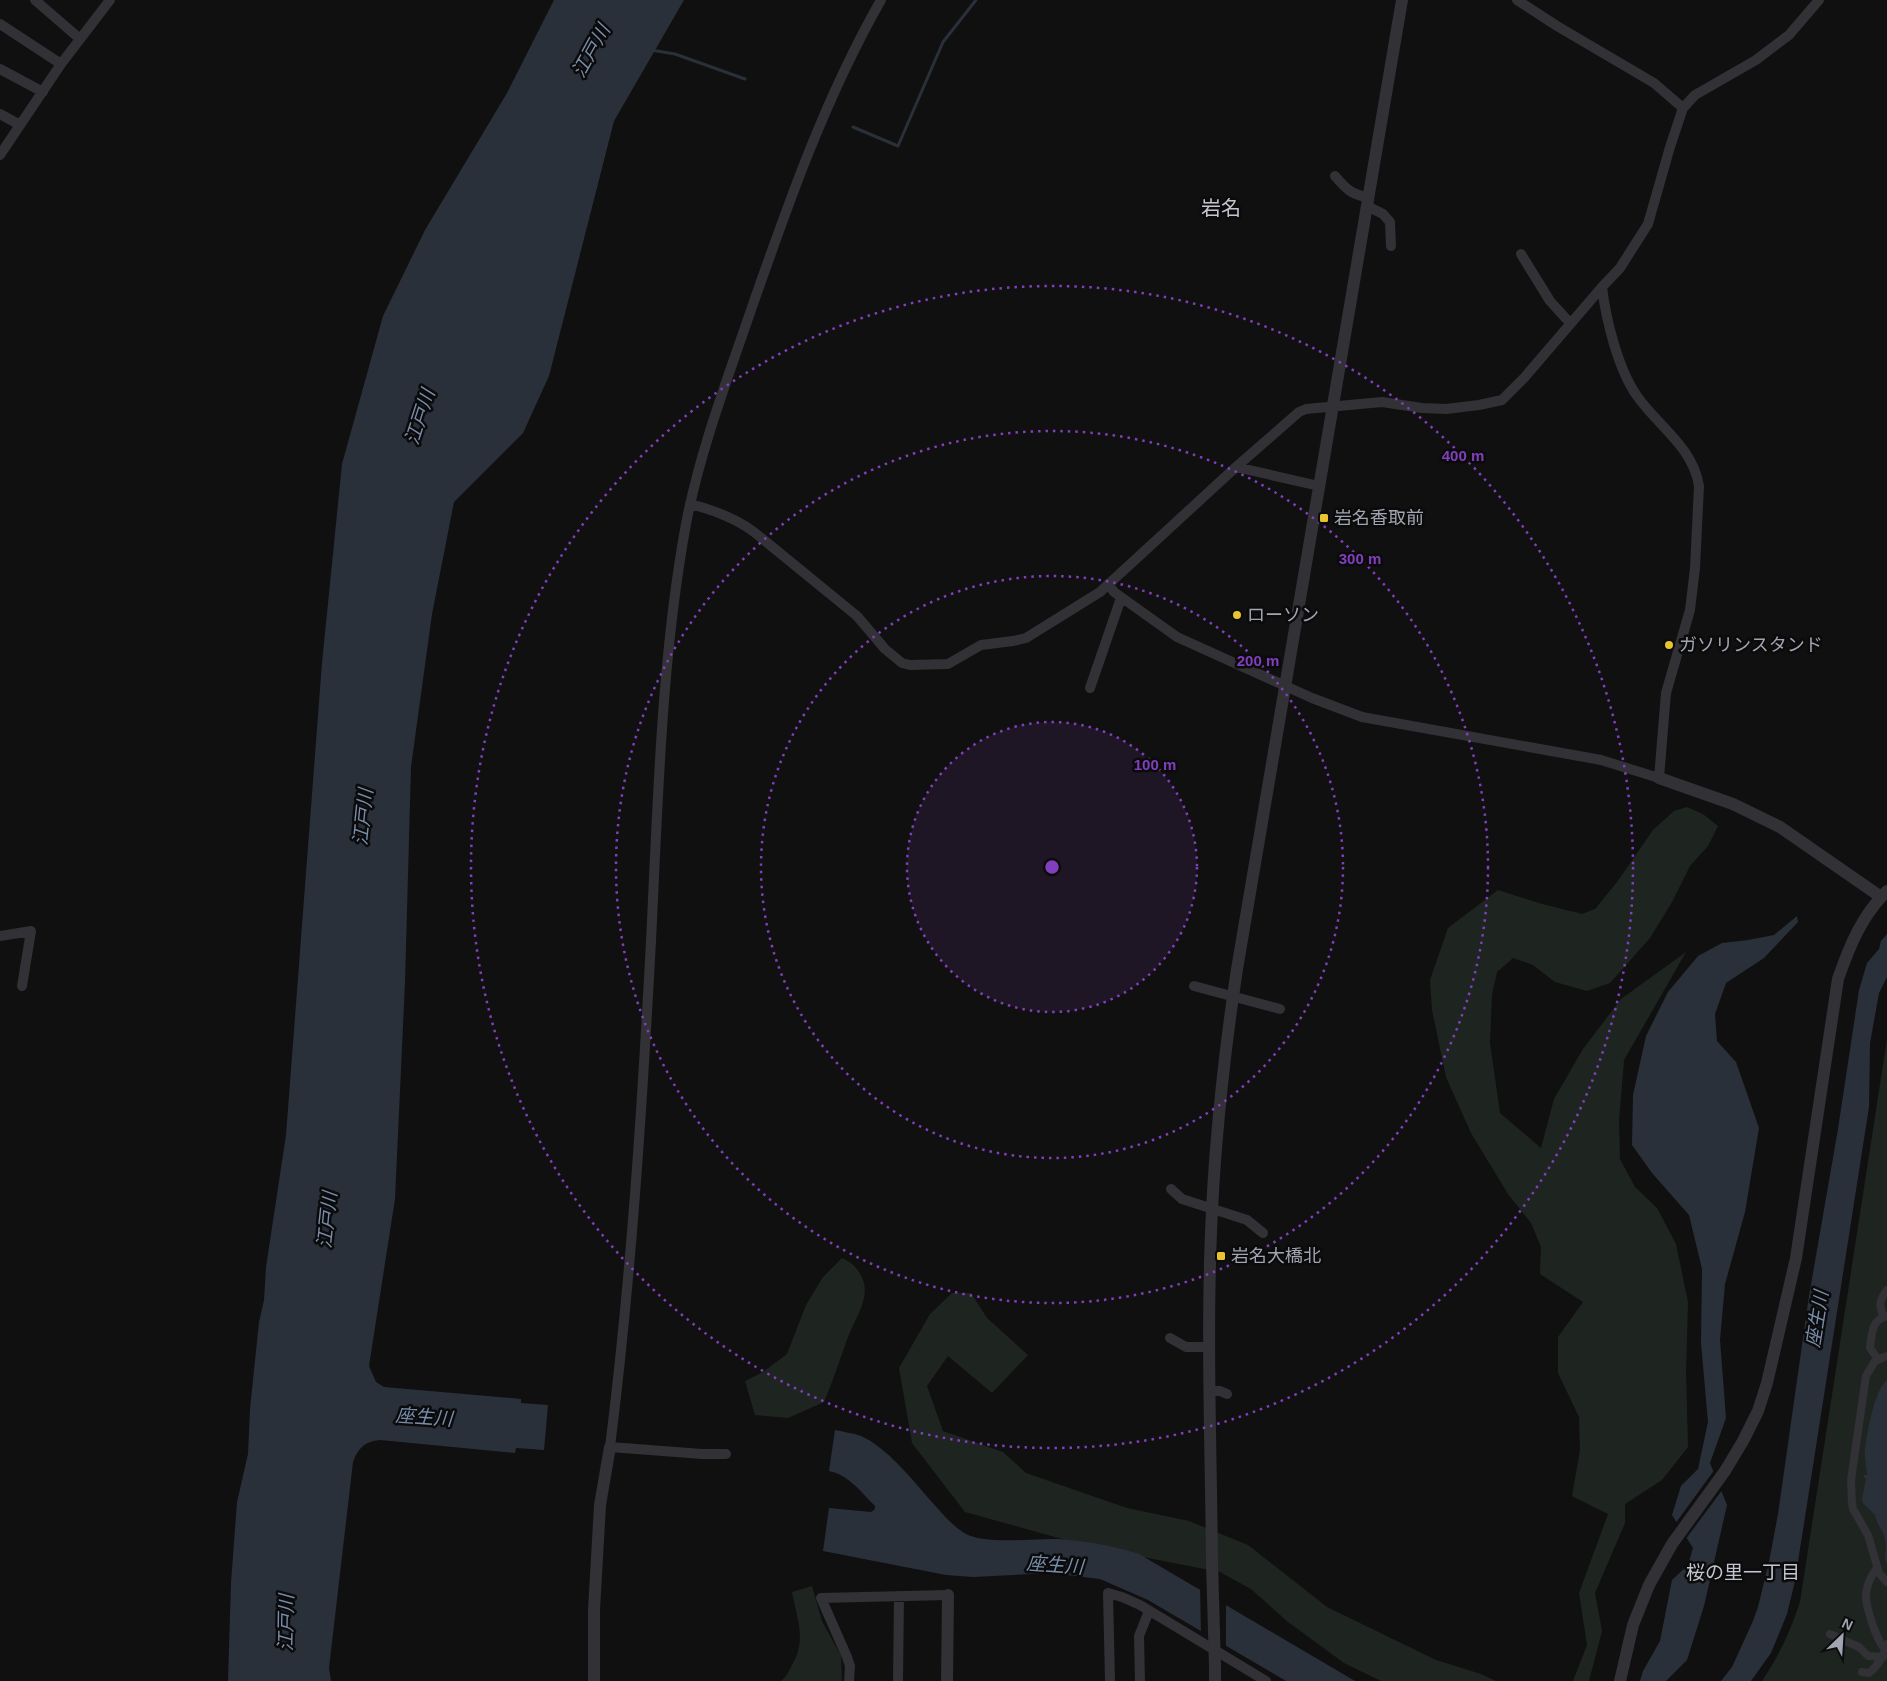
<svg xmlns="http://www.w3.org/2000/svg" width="1887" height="1681" font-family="Arial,'Noto Sans JP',sans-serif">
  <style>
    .green { fill: #1e2520 }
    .water { fill: #2a3039 }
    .pier { fill: #101011 }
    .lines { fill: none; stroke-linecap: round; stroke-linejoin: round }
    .stream { stroke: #2a3039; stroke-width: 3 }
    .pedestrian { stroke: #313136; stroke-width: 8 }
    .minor { stroke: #313136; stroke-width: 10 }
    .tertiary { stroke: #313136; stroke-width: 12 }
    .tertiary-bridge { stroke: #313136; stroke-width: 12 }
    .ring { fill: none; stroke: #813ebd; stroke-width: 2.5; stroke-dasharray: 2.5 5 }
    .poi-dot { fill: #eac42e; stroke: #0b0b0c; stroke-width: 2 }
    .labels { text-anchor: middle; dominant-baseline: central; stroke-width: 5; stroke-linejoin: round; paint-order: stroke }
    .poi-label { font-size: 18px; fill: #a1a4b1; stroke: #0b0b0c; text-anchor: start }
    .water-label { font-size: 19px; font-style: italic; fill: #798dac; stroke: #0b0b0c }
    .neighbourhood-label { font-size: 19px; fill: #c2c4ce; stroke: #0b0b0c }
    .quarter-label { font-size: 20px; fill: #c2c4ce; stroke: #0b0b0c }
    .centre { fill: #813ebd; stroke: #0b0b0c; stroke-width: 2.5 }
    .ring-label { font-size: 15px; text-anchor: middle; font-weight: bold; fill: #813ebd; stroke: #0b0b0c; stroke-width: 5; stroke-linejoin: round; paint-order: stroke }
  </style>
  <rect width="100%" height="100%" fill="#101011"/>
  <path class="green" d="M 1687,807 L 1703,814 L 1718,826 L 1708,846 L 1690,866 L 1672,902 L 1650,938 L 1610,983 L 1587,991 L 1555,982 L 1533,965 L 1513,958 L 1497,972 L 1492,994 L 1490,1043 L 1500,1113 L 1541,1148 L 1554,1099 L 1583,1049 L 1621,999 L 1686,952 L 1624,1060 L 1619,1120 L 1620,1159 L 1635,1187 L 1657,1208 L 1676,1244 L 1688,1302 L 1686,1372 L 1688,1447 L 1662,1480 L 1625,1504 L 1625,1523 L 1595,1593 L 1602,1631 L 1589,1681 L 1573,1681 L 1587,1645 L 1579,1593 L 1608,1514 L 1572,1496 L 1580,1450 L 1579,1417 L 1558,1373 L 1558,1337 L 1583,1302 L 1540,1274 L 1541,1247 L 1531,1223 L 1508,1194 L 1471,1133 L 1446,1077 L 1432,1010 L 1430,980 L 1448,928 L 1498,890 L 1542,904 L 1582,914 L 1595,909 L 1617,882 L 1653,830 L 1674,811 Z
    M 1887,1039 L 1887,1681 L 1762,1681 C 1779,1656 1791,1630 1800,1602 Z
    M 842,1258 C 851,1262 854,1265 859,1272 C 874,1294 856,1316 848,1337 C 840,1359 833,1381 824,1402 L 788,1418 L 755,1415 L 745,1381 L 763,1372 L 787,1354 L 806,1305 L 823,1277 Z
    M 952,1293 L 971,1293 L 987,1318 L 1028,1355 L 992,1393 L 948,1356 L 927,1386 L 943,1431 L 1003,1452 L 1026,1473 L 1127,1508 L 1189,1521 L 1248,1545 L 1327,1607 L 1436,1660 L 1481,1674 L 1496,1681 L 1381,1681 L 1344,1663 L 1288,1622 L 1251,1589 L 1220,1572 L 1091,1547 L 965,1512 L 912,1443 L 899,1368 L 930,1314 Z
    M 812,1586 L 822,1621 L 841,1656 L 842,1681 L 781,1681 C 786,1677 789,1671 792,1665 C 807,1640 797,1619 792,1592 Z"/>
  <path class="water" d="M 554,0 L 684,0 L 614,121 L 549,376 L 523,433 L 454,502 L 432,614 L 411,767 L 405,982 L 395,1199 L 369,1366 L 376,1382 L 384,1387 L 521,1399 L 521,1403 L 548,1405 L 544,1450 L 516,1448 L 515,1453 L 380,1440 C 365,1441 358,1448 353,1462 L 329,1668 L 331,1681 L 228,1681 L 231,1583 L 237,1502 L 248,1454 L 250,1409 L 259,1322 L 264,1300 L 266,1267 L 286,1135 L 322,663 L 342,464 L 383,316 L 425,230 L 507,93 Z
    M 1797,916 L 1798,922 L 1764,958 L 1726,983 L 1715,1014 L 1717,1041 L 1736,1062 L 1759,1128 L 1745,1212 L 1725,1284 L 1720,1340 L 1726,1418 L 1710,1463 L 1727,1505 L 1704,1606 L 1687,1660 L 1666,1681 L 1640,1681 L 1643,1671 L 1660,1641 L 1672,1580 L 1688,1565 L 1693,1548 L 1672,1515 L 1681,1486 L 1698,1469 L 1708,1422 L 1701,1343 L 1702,1269 L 1689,1215 L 1652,1173 L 1632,1145 L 1633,1095 L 1646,1036 L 1668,992 L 1698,956 L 1722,943 L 1748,940 L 1774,935 Z
    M 1887,934 L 1887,977 L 1879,993 L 1870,1043 L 1869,1107 L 1795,1581 L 1787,1614 L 1771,1653 L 1751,1681 L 1721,1681 L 1732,1667 L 1753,1621 L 1758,1607 L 1769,1562 L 1778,1514 L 1809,1296 L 1838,1129 L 1859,990 L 1867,963 L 1879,949 L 1881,941 Z
    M 1887,1380 L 1887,1564 L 1885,1559 L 1886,1545 L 1884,1534 L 1878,1524 L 1875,1515 L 1863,1503 L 1862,1499 L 1866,1479 L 1864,1477 L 1864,1475 L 1867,1475 C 1867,1467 1864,1459 1865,1451 C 1866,1436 1875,1388 1887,1380 Z
    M 835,1430 C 843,1432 853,1433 861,1436 C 885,1446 913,1480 930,1500 C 941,1512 952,1526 966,1534 C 988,1545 1032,1538 1057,1539 C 1085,1541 1111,1545 1139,1554 L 1355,1681 L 1286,1681 L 1148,1600 L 1100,1579 L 1051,1573 L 973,1577 L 946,1575 L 823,1551 L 829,1508 L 871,1512 L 875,1509 L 875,1506 C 861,1492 849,1475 829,1471 Z"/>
  <path class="pier" d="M 1715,1469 L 1723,1489 L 1685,1540 L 1675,1524 Z
    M 1200,1586 L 1226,1602 L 1226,1649 L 1201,1635 Z"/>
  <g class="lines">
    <path class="stream" d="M 651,50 L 675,54 L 745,79
      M 853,127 L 898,146 L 943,42 L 976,0"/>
    <path class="pedestrian" d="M 1884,1317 C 1878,1306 1880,1299 1887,1290
      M 1887,1356 L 1875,1361 L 1866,1376 L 1851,1480 L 1852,1503 L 1853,1509 L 1868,1535 L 1879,1573 L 1887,1582
      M 1878,1359 L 1870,1348 C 1872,1334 1871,1320 1887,1316
      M 1877,1568 C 1871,1576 1867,1583 1866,1594 C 1865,1605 1877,1643 1886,1650
      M 1830,1634 L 1859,1647 L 1868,1656 L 1883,1657
      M 1862,1672 L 1869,1673 C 1879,1665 1884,1656 1887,1644"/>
    <path class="minor" d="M 35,0 L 80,39
      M 1517,0 L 1557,26 L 1654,83 L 1683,108
      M 0,24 L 61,64
      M 0,69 L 43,92
      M 0,114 L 20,125
      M 0,155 L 61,64 L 110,0
      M 1335,176 C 1347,190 1351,194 1369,198
      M 1367,206 L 1383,214 L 1390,222 L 1391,246
      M 1521,254 L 1550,301 L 1570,323
      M 1236,467 L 1319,486
      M 690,504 C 714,510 735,518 754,532 L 857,616 L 885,649 L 902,663 L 910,665 L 948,664 L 981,645 L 1013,641 L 1026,638 L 1100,592 L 1236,467 L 1299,412 L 1306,409 L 1382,402 L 1422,408 L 1446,409 L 1479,405 L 1502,400 L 1524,378 L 1602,287
      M 1108,584 L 1114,592 L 1177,637 L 1312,698 L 1362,717 L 1601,760 L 1659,778 L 1666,693 L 1690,610 L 1695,568 L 1699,486 C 1693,447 1658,426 1637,396 C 1618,369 1606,320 1602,287 L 1620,268 L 1648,224 L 1670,147 L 1683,108 L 1695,95 L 1756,60 L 1789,35 L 1819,0
      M 1090,688 L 1121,598
      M 0,936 L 31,931 L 22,986
      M 1194,986 L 1280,1009
      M 1171,1189 L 1182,1199 L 1247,1220 L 1263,1233
      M 1170,1338 L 1186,1347 L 1209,1347
      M 1211,1391 L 1220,1391 L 1227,1394
      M 726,1454 L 702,1454 L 610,1447 C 631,1279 642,1110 651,941 C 658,802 661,660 686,524 C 700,451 727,380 751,310 C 788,204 825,98 881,0
      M 849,1681 L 850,1666 L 847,1657 L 821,1598 L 948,1595
      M 898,1681 L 899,1596
      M 1110,1681 L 1108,1593 L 1122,1597 L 1140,1605 L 1266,1681
      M 1140,1681 L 1139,1636 L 1149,1611"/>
    <path class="tertiary" d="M 1659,778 L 1733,804 L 1780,827 L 1881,897
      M 1212,1563 C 1211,1445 1206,1328 1212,1210 C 1216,1130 1225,1049 1237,969 L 1402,0
      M 1215,1666 L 1215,1681
      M 594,1681 L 594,1610 L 600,1505 L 610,1447
      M 947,1681 L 948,1595
      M 1620,1681 L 1633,1625 L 1649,1585 L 1672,1544 L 1725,1471 L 1743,1441 L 1758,1411 L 1767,1383 L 1796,1258 L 1838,979 C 1849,947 1862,915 1887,891"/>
    <path class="tertiary-bridge" d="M 1212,1563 L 1215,1666"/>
  </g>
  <circle cx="1052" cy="867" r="145" fill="#813ebd" fill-opacity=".12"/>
  <g class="ring">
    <circle cx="1052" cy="867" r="145"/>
    <circle cx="1052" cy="867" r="291"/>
    <circle cx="1052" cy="867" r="436"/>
    <circle cx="1052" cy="867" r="581"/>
  </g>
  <g class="poi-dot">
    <rect x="1319" y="513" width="10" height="10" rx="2.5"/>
    <circle cx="1237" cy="615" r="5"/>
    <circle cx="1669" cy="645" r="5"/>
    <rect x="1216" y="1251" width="10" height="10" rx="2.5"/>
  </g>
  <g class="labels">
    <g class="poi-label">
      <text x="1334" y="518">岩名香取前</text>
      <text x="1247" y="615">ローソン</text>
      <text x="1679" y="645">ガソリンスタンド</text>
      <text x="1231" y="1256">岩名大橋北</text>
    </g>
    <g class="water-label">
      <text transform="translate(591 51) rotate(-61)">江戸川</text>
      <text transform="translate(420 417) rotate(-72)">江戸川</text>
      <text transform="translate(363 817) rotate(-84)">江戸川</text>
      <text transform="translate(327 1220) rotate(-84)">江戸川</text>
      <text transform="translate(1817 1319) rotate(-81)">座生川</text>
      <text transform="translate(424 1417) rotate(4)">座生川</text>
      <text transform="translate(1055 1565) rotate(4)">座生川</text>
      <text transform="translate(286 1623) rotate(-89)">江戸川</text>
    </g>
    <g class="neighbourhood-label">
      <text x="1743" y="1572">桜の里一丁目</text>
    </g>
    <g class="quarter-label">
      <text x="1221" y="208">岩名</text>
    </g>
  </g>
  <circle cx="1052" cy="867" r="8" class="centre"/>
  <g class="ring-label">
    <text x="1463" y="461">400 m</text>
    <text x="1360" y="564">300 m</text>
    <text x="1258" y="666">200 m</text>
    <text x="1155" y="770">100 m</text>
  </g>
  <g transform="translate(1842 1636) rotate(25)" stroke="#0b0b0c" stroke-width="4" paint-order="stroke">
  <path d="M0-4L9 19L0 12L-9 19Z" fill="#a1a4b1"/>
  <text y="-8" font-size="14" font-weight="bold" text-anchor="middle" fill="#a1a4b1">N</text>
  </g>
</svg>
